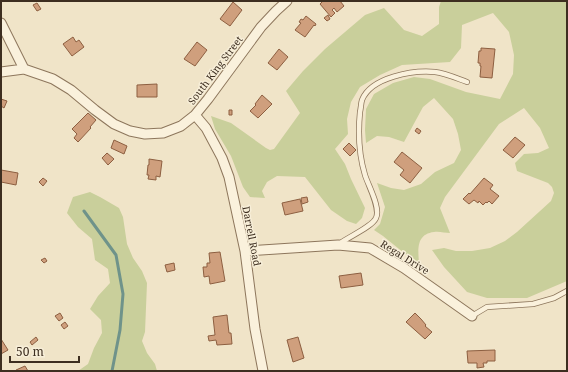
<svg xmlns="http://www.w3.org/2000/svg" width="568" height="372" font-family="'Noto Serif',serif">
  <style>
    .green { fill: #c9cf9b }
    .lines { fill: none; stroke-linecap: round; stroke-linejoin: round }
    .stream { stroke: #6f938a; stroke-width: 3 }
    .building { fill: #cf9f7d; stroke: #8d5f41 }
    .lane-casing { stroke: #8d765c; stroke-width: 6 }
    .street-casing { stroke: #8d765c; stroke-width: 11 }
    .lane { stroke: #faf1dc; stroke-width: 4.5 }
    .street { stroke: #faf1dc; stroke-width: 9 }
    .labels { text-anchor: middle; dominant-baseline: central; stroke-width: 3; stroke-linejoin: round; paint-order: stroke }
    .street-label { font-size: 10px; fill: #3d2e20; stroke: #f7eed8 }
  </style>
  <rect width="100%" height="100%" fill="#f0e4c8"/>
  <path class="green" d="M 441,1 L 567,1 L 567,281 L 527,298 L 487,298 L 467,292 L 444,267 L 432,250 L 444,248 L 456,251 L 472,251 L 490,248 L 505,241 L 517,232 L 551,201 L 554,193 L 552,187 L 548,183 L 517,171 L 515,163 L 524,154 L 538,153 L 549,148 L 540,128 L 524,108 L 499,124 L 445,197 L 440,208 L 450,233 C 445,233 439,231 434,232 C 416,234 418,250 419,263 L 404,253 L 383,236 L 374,230 L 380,224 L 385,207 L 377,183 L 391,188 L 404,190 L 421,184 L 435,172 L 454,163 L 461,150 L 458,134 L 453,119 L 434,98 L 423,107 L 404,142 L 389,137 L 377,136 L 366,143 L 365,130 L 366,109 L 374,94 L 393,83 L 414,77 L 430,79 L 466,92 L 500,99 L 513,74 L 514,55 L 509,32 L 493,13 L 462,25 L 461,48 L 450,62 L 402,65 L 380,75 L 360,87 L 351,102 L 347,119 L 348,134 L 335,149 L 345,164 L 351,179 L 365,208 L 362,218 L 356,224 L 347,221 L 331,210 L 305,177 L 277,176 L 267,182 L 262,191 L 265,198 L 250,197 L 243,187 L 231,156 L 215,129 L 211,116 L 231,123 L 266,148 L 270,150 L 274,149 L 300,113 L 286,91 L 303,71 L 325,49 L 365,15 L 384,8 L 404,30 L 422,36 L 439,24 L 439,7 Z
    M 90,192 L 100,197 L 119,208 L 123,217 L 127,244 L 133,258 L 142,271 L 147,283 L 145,332 L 142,341 L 147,353 L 155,364 L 157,371 L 78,371 L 88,364 L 94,348 L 102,333 L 101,320 L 90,309 L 98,296 L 110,283 L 108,269 L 95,260 L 92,239 L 78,227 L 67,213 L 73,197 Z"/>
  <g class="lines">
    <path class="stream" d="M 84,211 L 116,255 L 123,294 L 120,330 L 112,371"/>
  </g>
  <path class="building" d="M 323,1 L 340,1 L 344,6 L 337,12 L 334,8 L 332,10 L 335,13 L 331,17 L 320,4 Z
    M 233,2 L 242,10 L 230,26 L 220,19 Z
    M 37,3 L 41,9 L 37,11 L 33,5 Z
    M 328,15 L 330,19 L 327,21 L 324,18 Z
    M 306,16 L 316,24 L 315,26 L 314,25 L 305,37 L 295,30 L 301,23 L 299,22 L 301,19 L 303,20 Z
    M 73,37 L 76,42 L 79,40 L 84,47 L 72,56 L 63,44 Z
    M 197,42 L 207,50 L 195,66 L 184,59 Z
    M 481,48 L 495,49 L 492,78 L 480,77 L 481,66 L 480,66 L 480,63 L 478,63 L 479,51 L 481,51 Z
    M 279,49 L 288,57 L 277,70 L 268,63 Z
    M 157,84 L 157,97 L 137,97 L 137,85 Z
    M 262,95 L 272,104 L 258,118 L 250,111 L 256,105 L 255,104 Z
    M 1,99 L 7,101 L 4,108 L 1,106 Z
    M 229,110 L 232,110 L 232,115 L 229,115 Z
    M 88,113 L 96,120 L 90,127 L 91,128 L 78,142 L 74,138 L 77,134 L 72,129 Z
    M 417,128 L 421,131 L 419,134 L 415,131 Z
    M 515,137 L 525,145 L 513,158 L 503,150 Z
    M 114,140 L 127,146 L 124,154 L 111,148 Z
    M 349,143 L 356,150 L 350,156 L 343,149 Z
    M 402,152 L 422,168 L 410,183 L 400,175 L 404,170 L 394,162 Z
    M 107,153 L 114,159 L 108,165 L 102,158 Z
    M 149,159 L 162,161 L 160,177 L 156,176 L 156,180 L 148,179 L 149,175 L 147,175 L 148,165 L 149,165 Z
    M 1,170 L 18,173 L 16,185 L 1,182 Z
    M 43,178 L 47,181 L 43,186 L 39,182 Z
    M 484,178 L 493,185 L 490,189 L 499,196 L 492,204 L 489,201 L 487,203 L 486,202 L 483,205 L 479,201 L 478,203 L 474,200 L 469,204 L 463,199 L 469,193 L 470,194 Z
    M 307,197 L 308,202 L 302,204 L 301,198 Z
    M 300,199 L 303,211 L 285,215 L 282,203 Z
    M 220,252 L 225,281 L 210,284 L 209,276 L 204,277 L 203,267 L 207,267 L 207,263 L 210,263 L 209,253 Z
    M 45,258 L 47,261 L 44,263 L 41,260 Z
    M 174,263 L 175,270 L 167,272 L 165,265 Z
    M 361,273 L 363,285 L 341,288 L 339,276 Z
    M 60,313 L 63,318 L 59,321 L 55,316 Z
    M 415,313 L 421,319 L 426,325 L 425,326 L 432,332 L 425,339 L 406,322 Z
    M 227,315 L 229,333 L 231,333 L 232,344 L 217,345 L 216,340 L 209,341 L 208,336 L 215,335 L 213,317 Z
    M 65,322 L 68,326 L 64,329 L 61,325 Z
    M 36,337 L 38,340 L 32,345 L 30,342 Z
    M 298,337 L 304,358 L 293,362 L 287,340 Z
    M 1,339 L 8,350 L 1,354 Z
    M 495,350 L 495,361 L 487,361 L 487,363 L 483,363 L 484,367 L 477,368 L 477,363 L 468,363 L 467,351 Z
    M 25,366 L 28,371 L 16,371 L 16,370 Z"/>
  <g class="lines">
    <g class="lane-casing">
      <path id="lane" d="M 339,244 C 348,237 372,227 376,218 C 381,208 368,185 365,175 C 359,155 358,132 360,112 C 361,108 361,103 362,100 C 371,77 413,70 435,72 C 445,73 456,78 467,82
        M 472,316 L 487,307 L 533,304 L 554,298 L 567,291"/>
    </g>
    <g class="street-casing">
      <path id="street" d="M 1,23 L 24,69
        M 1,72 L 24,69 L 53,79 L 71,90 L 95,110 L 114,124 L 130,131 L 145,134 L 163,133 L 181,126 L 195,115 L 208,99 L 261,27 L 276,11 L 287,1
        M 195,115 L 206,128 L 222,158 L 229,177 L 245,251 L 255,329 L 263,371
        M 245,251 L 338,245 L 370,248 L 404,268 L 472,316"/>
    </g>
    <use href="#lane" class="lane"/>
    <use href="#street" class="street"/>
  </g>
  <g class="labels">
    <g class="street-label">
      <text transform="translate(215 70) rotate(-53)">South King Street</text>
      <text transform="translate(252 236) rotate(79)">Darrell Road</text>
      <text transform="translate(405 257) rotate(32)">Regal Drive</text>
    </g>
  </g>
  <rect width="568" height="372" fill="none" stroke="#3d2e20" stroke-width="4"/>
  <path d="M10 356v6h69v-6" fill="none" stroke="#3d2e20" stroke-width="2"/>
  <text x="16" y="356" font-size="12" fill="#3d2e20" stroke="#f7eed8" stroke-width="3" paint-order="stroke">50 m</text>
</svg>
